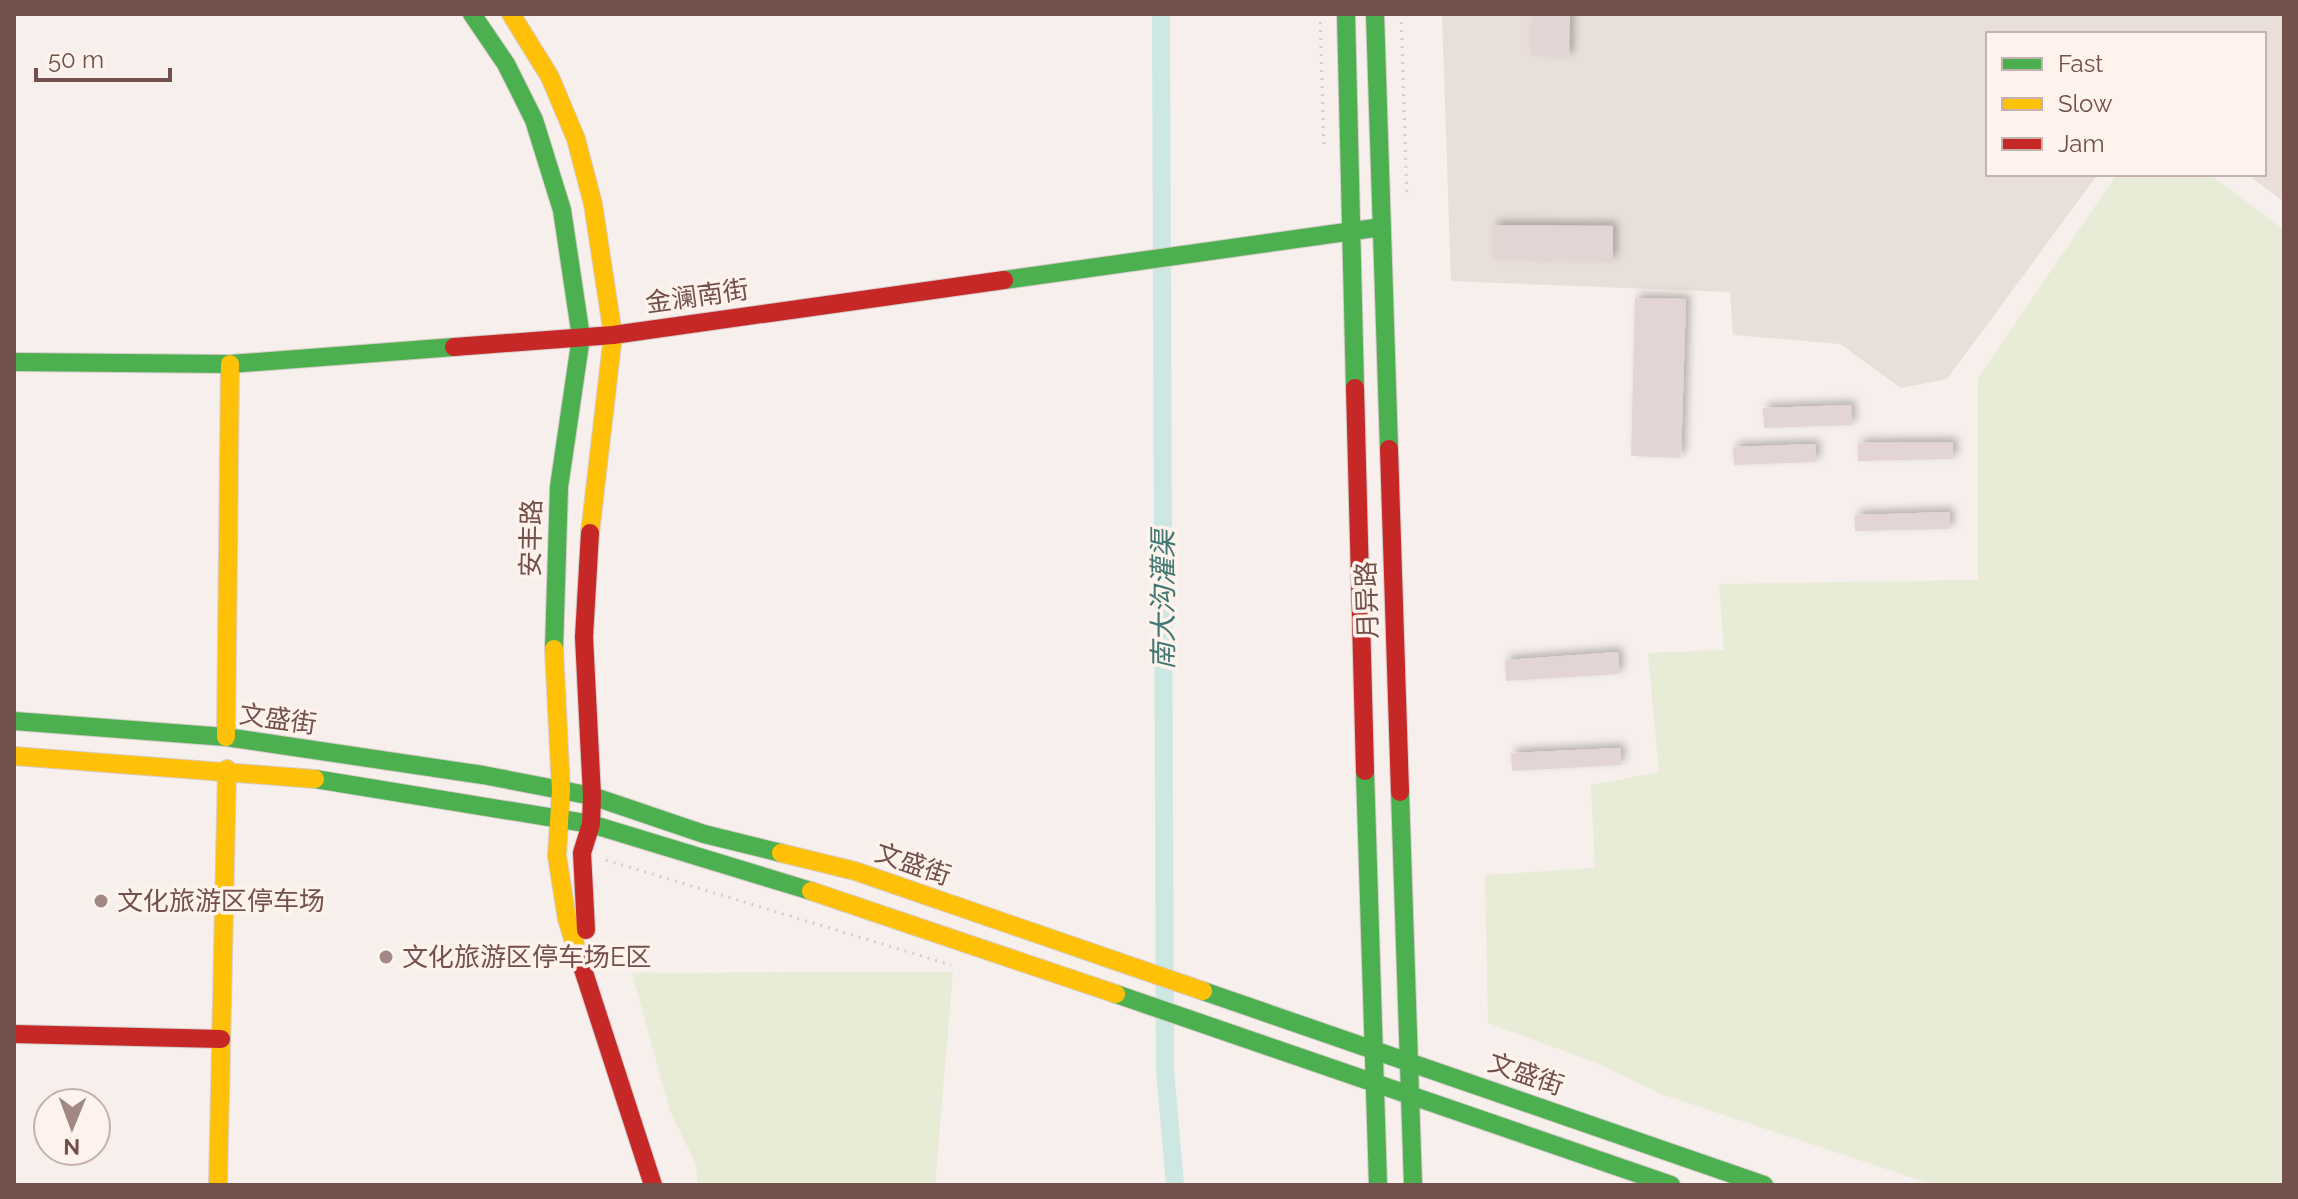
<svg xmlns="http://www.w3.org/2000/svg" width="2298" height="1199" font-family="Raleway,'Noto Sans SC',sans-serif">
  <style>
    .industrial { fill: #e8deda }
    .green { fill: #e8ebd6 }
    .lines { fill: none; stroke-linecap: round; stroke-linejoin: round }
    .canal { stroke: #cde7e3; stroke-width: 18 }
    .building { fill: #e2d5d3; filter: url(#shadow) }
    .fast-casing { stroke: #d7ccc9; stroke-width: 20 }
    .slow-casing { stroke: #d7ccc9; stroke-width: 20 }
    .jam-casing { stroke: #d7ccc9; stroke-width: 20 }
    .path { stroke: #d7cdcb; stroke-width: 3; stroke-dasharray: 2 6; stroke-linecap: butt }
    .fast { stroke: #4caf50; stroke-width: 18 }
    .slow { stroke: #ffc107; stroke-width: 18 }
    .jam { stroke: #c62828; stroke-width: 18 }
    .poi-dot { fill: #a18884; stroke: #fef3ec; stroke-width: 3 }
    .labels { text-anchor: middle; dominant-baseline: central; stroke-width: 7; stroke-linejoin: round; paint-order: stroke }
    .street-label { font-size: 26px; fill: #73504c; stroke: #fef3ec }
    .poi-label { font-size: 26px; fill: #73504c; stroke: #fef3ec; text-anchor: start }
    .water-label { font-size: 28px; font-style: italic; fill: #407873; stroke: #fef3ec }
  </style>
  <defs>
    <filter id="shadow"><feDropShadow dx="4.5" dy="-4.5" stdDeviation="4" flood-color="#0004"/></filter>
  </defs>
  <rect width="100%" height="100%" fill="#f6efeb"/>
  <path class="industrial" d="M 1442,14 L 2284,14 L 2284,202 L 2247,174 L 2264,174 L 2264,34 L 1988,34 L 1988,174 L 2098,174 L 1947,379 L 1901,388 L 1840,344 L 1733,335 L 1730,292 L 1451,281 Z"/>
  <path class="green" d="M 2117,174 L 2209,174 L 2284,230 L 2284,1185 L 1934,1185 L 1661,1094 L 1599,1064 L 1488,1023 L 1485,875 L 1595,868 L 1591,785 L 1659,772 L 1648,653 L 1724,650 L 1719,584 L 1978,580 L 1978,378 Z
    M 953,972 L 935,1185 L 698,1185 L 696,1164 L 670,1111 L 632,973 Z"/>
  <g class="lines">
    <path class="canal" d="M 1161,14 L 1165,1070 L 1175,1185"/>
  </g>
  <path class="building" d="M 1532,14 L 1570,14 L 1569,57 L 1531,56 Z
    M 1493,225 L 1613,226 L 1613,261 L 1493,259 Z
    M 1635,298 L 1686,299 L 1681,458 L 1631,456 Z
    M 1851,405 L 1852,425 L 1764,428 L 1763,408 Z
    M 1953,442 L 1953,459 L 1858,461 L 1858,443 Z
    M 1815,444 L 1816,462 L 1734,465 L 1733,447 Z
    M 1949,512 L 1950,529 L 1855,531 L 1855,515 Z
    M 1618,652 L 1619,674 L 1506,681 L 1505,660 Z
    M 1620,748 L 1621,765 L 1512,771 L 1511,753 Z"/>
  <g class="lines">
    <g class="fast-casing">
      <path id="fast" d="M 472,14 L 506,64 L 534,120 L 562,210 L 581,337 L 559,487 L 554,649
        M 1346,14 L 1355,388
        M 1375,14 L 1389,449
        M 1004,280 L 1382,227
        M 14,362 L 230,364 L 454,347
        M 14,721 L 226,737 L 483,775 L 592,796 L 704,834 L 781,853
        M 1365,771 L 1378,1185
        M 315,779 L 591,824 L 811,891
        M 1400,792 L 1413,1185
        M 1203,991 L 1764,1185
        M 1116,994 L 1671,1185"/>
    </g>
    <g class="slow-casing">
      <path id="slow" d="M 511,14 L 550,77 L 576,139 L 593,204 L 613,335 L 590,533
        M 554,649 L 561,790 L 557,856 L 567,919 L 578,954
        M 226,737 L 230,364
        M 14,756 L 315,779
        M 781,853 L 855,871 L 1203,991
        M 811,891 L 1116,994
        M 218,1185 L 227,769"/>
    </g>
    <g class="jam-casing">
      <path id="jam" d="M 454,347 L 613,335 L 1004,280
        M 1355,388 L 1365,771
        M 1389,449 L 1400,792
        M 586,930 L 582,853 L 591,824 L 592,796 L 584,637 L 590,533
        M 578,954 L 653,1185
        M 14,1034 L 221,1039"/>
    </g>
    <path class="path" d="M 1320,14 L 1324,150
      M 1401,14 L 1407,198
      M 606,860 L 951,965"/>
    <use href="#fast" class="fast"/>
    <use href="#slow" class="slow"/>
    <use href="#jam" class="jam"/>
  </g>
  <g class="poi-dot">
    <circle cx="101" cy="901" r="8"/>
    <circle cx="386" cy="957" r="8"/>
  </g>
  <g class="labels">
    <g class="street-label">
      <text transform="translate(697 296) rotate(-8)">金澜南街</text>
      <text transform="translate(531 538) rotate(-89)">安丰路</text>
      <text transform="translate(1367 600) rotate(-92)">月异路</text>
      <text transform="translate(278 719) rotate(8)">文盛街</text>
      <text transform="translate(913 864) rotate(19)">文盛街</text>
      <text transform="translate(1526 1074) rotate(19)">文盛街</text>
    </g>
    <g class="poi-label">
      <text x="117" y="901">文化旅游区停车场</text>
      <text x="402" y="957">文化旅游区停车场E区</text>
    </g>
    <g class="water-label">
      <text transform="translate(1163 600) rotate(-90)">南大沟灌渠</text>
    </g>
  </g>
  <rect width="2298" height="1199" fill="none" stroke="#73504c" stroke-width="32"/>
  <rect x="1986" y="32" width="280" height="144" fill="#fef3ec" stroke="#c6b2ac" stroke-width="2"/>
  <rect x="2002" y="58" width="40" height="12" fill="#4caf50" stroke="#c6b2ac" stroke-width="2"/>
  <text x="2058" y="72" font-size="24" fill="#73504c">Fast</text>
  <rect x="2002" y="98" width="40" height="12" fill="#ffc107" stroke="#c6b2ac" stroke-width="2"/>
  <text x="2058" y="112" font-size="24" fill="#73504c">Slow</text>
  <rect x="2002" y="138" width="40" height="12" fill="#c62828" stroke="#c6b2ac" stroke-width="2"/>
  <text x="2058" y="152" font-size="24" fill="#73504c">Jam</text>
  <g transform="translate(72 1127) rotate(181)"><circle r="38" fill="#fef3ec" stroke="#c6b2ac" stroke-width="2"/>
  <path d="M0-6L14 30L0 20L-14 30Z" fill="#a18884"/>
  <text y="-12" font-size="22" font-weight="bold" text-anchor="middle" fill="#73504c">N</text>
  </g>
  <path d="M36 68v12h134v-12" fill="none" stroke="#73504c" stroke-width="4"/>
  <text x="48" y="68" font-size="24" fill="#73504c" stroke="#fef3ec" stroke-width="6" paint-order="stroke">50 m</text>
</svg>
